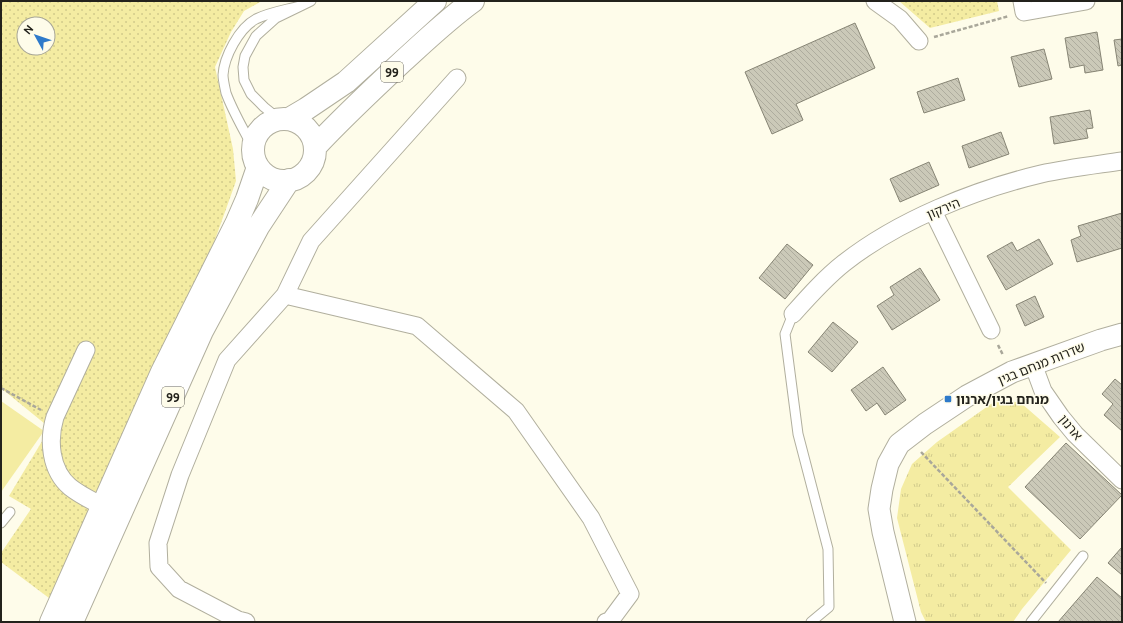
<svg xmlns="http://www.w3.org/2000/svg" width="1123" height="623" font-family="Ubuntu,'Noto Sans Hebrew',sans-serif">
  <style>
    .grass { fill: url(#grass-dots); fill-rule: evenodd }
    .park { fill: url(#park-tufts) }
    .pitch { fill: #f4eca2 }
    .building { fill: url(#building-back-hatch); stroke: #868474 }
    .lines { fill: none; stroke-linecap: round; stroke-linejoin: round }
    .service-casing { stroke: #b1af9e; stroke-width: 11 }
    .minor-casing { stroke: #b1af9e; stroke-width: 19 }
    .tertiary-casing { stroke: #b1af9e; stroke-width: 23 }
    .trunk-casing { stroke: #b1af9e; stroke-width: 24 }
    .path { stroke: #a9a79a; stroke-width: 2.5; stroke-dasharray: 4 2; stroke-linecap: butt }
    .service { stroke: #fff; stroke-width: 9 }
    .minor { stroke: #fff; stroke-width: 17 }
    .tertiary { stroke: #fff; stroke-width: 21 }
    .trunk { stroke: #fff; stroke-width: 22 }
    .poi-dot { fill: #2e7aca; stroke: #fefcea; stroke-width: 1.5 }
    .labels { text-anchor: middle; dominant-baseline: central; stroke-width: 3; stroke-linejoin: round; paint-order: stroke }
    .shield { fill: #fefcea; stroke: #65635a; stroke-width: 1 }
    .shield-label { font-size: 12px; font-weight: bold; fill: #23221c }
    .street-label { font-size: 13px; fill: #23221c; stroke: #fefcea }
    .poi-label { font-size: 13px; font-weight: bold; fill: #23221c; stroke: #fefcea; text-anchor: start }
  </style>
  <defs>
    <pattern id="grass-dots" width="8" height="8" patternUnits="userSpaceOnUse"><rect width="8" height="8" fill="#f4eca2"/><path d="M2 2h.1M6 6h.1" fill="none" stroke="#d1ca8b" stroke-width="1.8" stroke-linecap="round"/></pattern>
    <pattern id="park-tufts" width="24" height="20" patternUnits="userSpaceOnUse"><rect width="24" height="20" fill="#f4eca2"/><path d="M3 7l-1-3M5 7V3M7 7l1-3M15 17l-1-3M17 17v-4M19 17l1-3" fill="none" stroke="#d1ca8b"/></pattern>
    <pattern id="building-back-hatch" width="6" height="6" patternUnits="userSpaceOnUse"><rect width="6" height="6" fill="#cbc9b8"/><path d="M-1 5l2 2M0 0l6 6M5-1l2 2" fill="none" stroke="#aeac9e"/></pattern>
  </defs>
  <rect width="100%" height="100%" fill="#fefcea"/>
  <path class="grass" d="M 1,1 L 262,1 L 244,11 L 231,32 L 215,67 L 233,149 L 236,181 L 211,251 L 49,598 L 1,562 L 1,553 L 31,509 L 9,496 L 50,428 L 1,388 ZM 24,24 L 48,24 L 48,48 L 24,48 Z
    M 899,1 L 997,1 L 999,11 L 930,28 Z"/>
  <path class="park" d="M 998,399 L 1021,403 L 1060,437 L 1008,487 L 1071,550 L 1022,609 L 1013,622 L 926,622 L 921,612 L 897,518 L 901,489 L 912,464 L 937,442 Z"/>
  <path class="pitch" d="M 1,401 L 44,431 L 1,492 Z"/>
  <path class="building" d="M 855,23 L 875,68 L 796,104 L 803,120 L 772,134 L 745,72 Z
    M 1097,32 L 1103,70 L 1085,73 L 1084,65 L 1070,68 L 1065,38 Z
    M 1122,39 L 1122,65 L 1118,66 L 1114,40 Z
    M 1044,49 L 1052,79 L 1019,87 L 1011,57 Z
    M 958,78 L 965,100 L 924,113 L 917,92 Z
    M 1090,110 L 1093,128 L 1086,129 L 1088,138 L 1054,144 L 1050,117 Z
    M 1001,132 L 1009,154 L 969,168 L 962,146 Z
    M 929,162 L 939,185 L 900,202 L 890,179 Z
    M 1122,213 L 1122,248 L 1077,262 L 1071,240 L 1081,236 L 1078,226 Z
    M 1039,239 L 1053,264 L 1006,290 L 987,256 L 1012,242 L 1017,251 Z
    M 787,244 L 813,265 L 785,299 L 759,278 Z
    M 920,268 L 940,300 L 892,330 L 877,306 L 894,295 L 890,287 Z
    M 1035,296 L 1044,317 L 1025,326 L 1016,305 Z
    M 833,322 L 858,342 L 832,372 L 808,352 Z
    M 883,367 L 906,400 L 885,415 L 877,403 L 866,411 L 851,390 Z
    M 1115,379 L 1122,385 L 1122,431 L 1104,415 L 1113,404 L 1102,394 Z
    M 1066,443 L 1122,495 L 1080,539 L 1025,487 Z
    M 1122,547 L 1122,575 L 1108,563 Z
    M 1097,577 L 1122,598 L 1122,622 L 1058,622 Z"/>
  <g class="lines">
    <g class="service-casing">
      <path id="service" d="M 279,119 L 264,107 L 251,94 L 244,80 L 243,67 L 245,56 L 256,36 L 276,18 L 311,1
        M 253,148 C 244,130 233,112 226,93 C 225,88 223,80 223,75 C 224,57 239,28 256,19 C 270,12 285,10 300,6
        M 793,314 L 785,334 L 798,434 L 828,549 L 829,607 L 811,622
        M 1,523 L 10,512
        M 1031,622 L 1083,556"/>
    </g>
    <g class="minor-casing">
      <path id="minor" d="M 875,1 L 900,19 L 919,41
        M 1022,1 L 1024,12 L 1086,1
        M 933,211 L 991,330
        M 285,295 L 417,326 L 516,411 L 591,518 L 630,594 L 610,621 L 606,622
        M 793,314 C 809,296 825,278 844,263 C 899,220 974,190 1041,174 C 1068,168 1095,165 1122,161
        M 86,350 L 55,417 C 48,440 50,470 70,487 C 80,495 91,500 102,506
        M 1033,364 L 1043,391 L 1061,417 L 1075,434 L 1122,480
        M 246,622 L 238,620 L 179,589 L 159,567 L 158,543 L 180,475 L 227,360 L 285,295 L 311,241 L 457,78"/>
    </g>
    <g class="tertiary-casing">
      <path id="tertiary" d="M 905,622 L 883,532 L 879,509 L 882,489 L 888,464 L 899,444 L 925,424 L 967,396 L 1012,372 L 1101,340 L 1122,334"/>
    </g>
    <g class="trunk-casing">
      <path id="trunk" d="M 289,119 L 306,109 L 346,82 L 435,1
        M253 150a31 31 0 1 1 62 0a31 31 0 1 1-62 0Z
        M 315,147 C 343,117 373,89 403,61 C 426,40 448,19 473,1
        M 51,622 L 162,372 L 237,222 L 247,199 L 258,167
        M 72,622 L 202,331 L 258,227 L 289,180"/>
    </g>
    <path class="path" d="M 934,37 L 1009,16
      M 998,345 L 1003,355
      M 1,388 L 41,410
      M 921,452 L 1046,583"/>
    <use href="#service" class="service"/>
    <use href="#minor" class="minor"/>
    <use href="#tertiary" class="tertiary"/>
    <use href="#trunk" class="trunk"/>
  </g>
  <rect class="poi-dot" x="944" y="395" width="8" height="8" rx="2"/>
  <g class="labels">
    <g class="shield">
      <rect x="381" y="62" width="22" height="20" rx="3"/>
      <rect x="162" y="387" width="22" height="20" rx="3"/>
    </g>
    <g class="shield-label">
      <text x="392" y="72">99</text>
      <text x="173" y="397">99</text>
    </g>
    <g class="street-label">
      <text transform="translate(943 208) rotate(-23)">הירקון</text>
      <text transform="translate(1041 363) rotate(-22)">שדרות מנחם בגין</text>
      <text transform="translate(1071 427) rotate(50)">ארנון</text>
    </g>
    <g class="poi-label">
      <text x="956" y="399">מנחם בגין/ארנון</text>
    </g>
  </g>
  <rect width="1123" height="623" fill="none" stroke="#23221c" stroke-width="4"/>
  <g transform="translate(36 36) rotate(310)"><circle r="19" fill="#fefcea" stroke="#a6a598"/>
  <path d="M0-3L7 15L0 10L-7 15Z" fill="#2e7aca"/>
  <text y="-6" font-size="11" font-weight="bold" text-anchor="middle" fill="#23221c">N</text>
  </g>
</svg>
